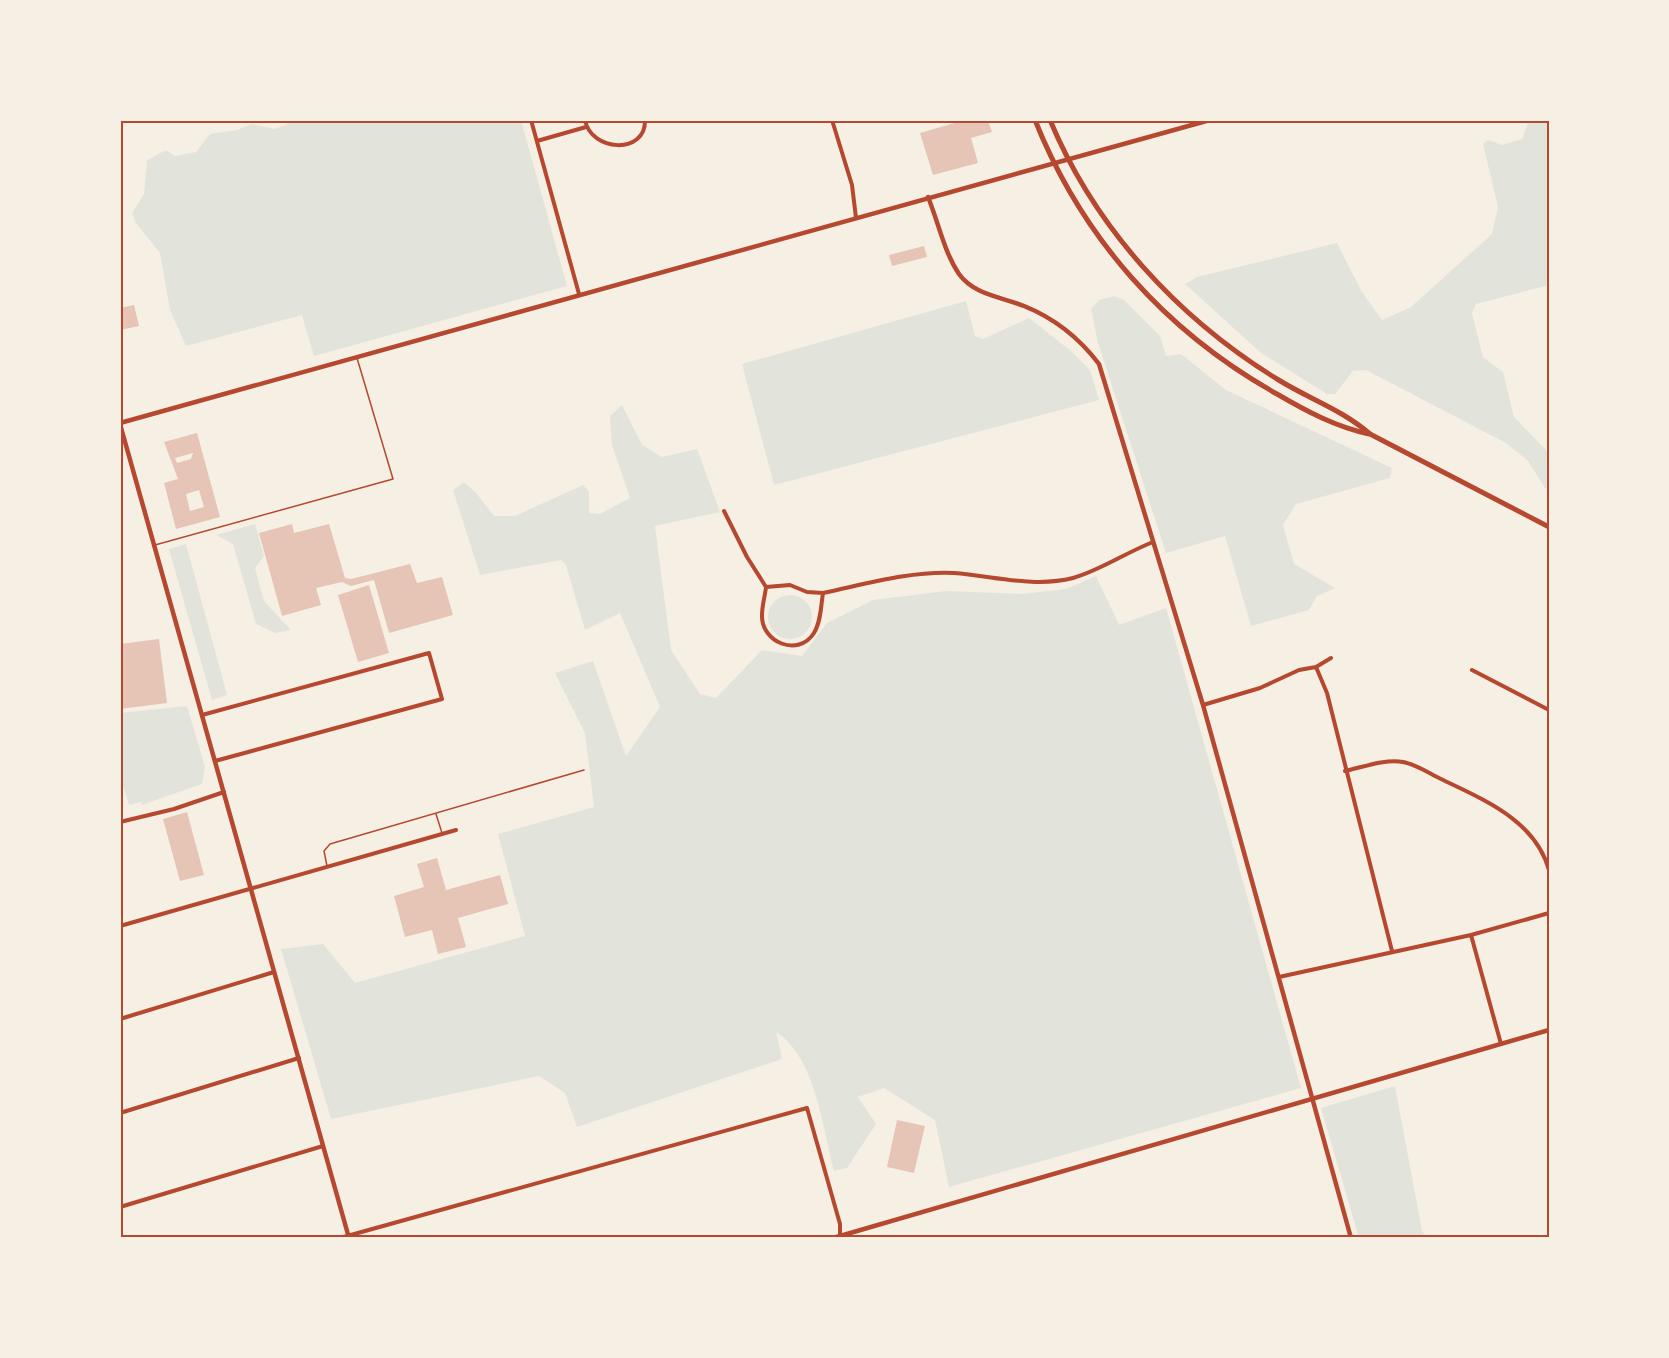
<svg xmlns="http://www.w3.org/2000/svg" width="1669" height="1358" font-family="Bitter,serif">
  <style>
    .green { fill: #e2e4dc }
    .building { fill: #e6c5b7; fill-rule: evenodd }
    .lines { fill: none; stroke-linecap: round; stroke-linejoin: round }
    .service { stroke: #b5482f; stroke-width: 1.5 }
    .minor { stroke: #b5482f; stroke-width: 4 }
    .tertiary { stroke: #b5482f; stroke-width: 4.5 }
    .primary { stroke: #b5482f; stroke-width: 5 }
    .neatline { fill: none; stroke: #b5482f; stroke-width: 2 }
  </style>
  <rect width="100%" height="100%" fill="#f6efe4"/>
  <path class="green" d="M 296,120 L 521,120 L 567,286 L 314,356 L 302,315 L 186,346 L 170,310 L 160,253 L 136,223 L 132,213 L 144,194 L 147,160 L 166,150 L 175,156 L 196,152 L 210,134 L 237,130 L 252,124 L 275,129 Z
    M 1529,120 L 1549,120 L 1549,285 L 1476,304 L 1472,313 L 1483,357 L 1503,372 L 1514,417 L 1549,453 L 1549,490 L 1545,488 L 1528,461 L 1506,443 L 1366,370 L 1353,371 L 1335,394 L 1327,394 L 1261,353 L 1185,284 L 1197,277 L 1337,243 L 1362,292 L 1382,320 L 1411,307 L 1492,234 L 1498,207 L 1483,144 L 1488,140 L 1502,145 L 1522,139 Z
    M 1114,296 L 1124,300 L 1160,336 L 1166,356 L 1181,354 L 1226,390 L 1392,468 L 1390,478 L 1296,504 L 1283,525 L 1294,564 L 1335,588 L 1317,596 L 1309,610 L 1251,626 L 1225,536 L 1166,553 L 1098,343 L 1091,309 L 1099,300 Z
    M 966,301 L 975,336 L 983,339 L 1029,318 L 1071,351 L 1090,370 L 1099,400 L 774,485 L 742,364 Z
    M 622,405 L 642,445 L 662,457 L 697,449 L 720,512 L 655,526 L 671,650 L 700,694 L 716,698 L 762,650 L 802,656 L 827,623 L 873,600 L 946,591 L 1022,594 L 1066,589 L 1096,576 L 1119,625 L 1166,608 L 1301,1088 L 949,1187 L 935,1120 L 884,1088 L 858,1097 L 876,1124 L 847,1168 L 834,1171 C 823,1129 815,1056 776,1032 L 782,1059 L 577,1127 L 565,1093 L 539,1076 L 331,1119 L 281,949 L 323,944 L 355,983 L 525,936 L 498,834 L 594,807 L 585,733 L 555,673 L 593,661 L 626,756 L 660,707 L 620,613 L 585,630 L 566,565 L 561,560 L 480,575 L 453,490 L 464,482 L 477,494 L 494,516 L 515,516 L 583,485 L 589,492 L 589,513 L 600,514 L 630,498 L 612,445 L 610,416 Z
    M 255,524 L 264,556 L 255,568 L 264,601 L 291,630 L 275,633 L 256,624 L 233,544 L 216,535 Z
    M 186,544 L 227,695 L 212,700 L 169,549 Z
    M768 617a22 22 0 1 1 44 0a22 22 0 1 1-44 0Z
    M 187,706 L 205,767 L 202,784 L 142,805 L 141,802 L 129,805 L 120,775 L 120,713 Z
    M 1395,1086 L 1422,1231 L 1427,1238 L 1359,1238 L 1321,1108 Z"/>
  <path class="building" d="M 965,120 L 988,120 L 992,132 L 971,138 L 978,163 L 933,175 L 920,133 Z
    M 924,246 L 927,257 L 892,266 L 889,255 Z
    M 134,305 L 139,326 L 120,330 L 120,308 Z
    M 197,433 L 220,517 L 176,529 L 164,483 L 178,479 L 164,442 ZM 193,453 L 191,459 L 177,463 L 175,458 ZM 199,490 L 204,507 L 190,511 L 186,494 Z
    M 292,524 L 294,533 L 329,524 L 345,578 L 351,579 L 410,564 L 417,583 L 442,577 L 453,615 L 389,633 L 374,580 L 351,586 L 342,582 L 316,588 L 321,605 L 282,616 L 259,533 Z
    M 369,585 L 389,653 L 358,662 L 338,595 Z
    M 159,639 L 167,703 L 120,709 L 120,644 Z
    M 187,812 L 204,875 L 180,881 L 163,819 Z
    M 437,858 L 446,890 L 500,875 L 508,904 L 458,918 L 466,947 L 438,954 L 432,930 L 405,937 L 394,896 L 424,887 L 417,864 Z
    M 897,1120 L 925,1126 L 914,1173 L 887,1167 Z"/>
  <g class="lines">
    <path class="service" d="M 155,545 L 393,479 L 357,358
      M 436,814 L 442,833
      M 327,866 L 324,851 L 330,844 L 584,770"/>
    <path class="minor" d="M 531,120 L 579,294
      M 585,120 C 591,152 646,155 645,120
      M 832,120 L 852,185 L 856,218
      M 537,141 L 586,127
      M 724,511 L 747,557 L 766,587 L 790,585 L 807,592 L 823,593 C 866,584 910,571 954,573 C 994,576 1034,588 1073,578 C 1099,571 1127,552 1153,542
      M 766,587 C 765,596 762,606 762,615 C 761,642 798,658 814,633 C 821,622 821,605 823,593
      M 1316,667 L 1327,693 L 1392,951
      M 1472,670 L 1549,710
      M 1203,705 L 1260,688 L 1299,670 L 1316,667 L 1331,658
      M 202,715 L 429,653 L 442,699 L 215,761
      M 1345,771 C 1363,767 1385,759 1403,762 C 1416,764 1430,774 1441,779 C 1484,800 1535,820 1549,870
      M 120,822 L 174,809 L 224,792
      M 120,926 L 456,830
      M 1471,935 L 1501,1044
      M 1279,977 L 1471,935 L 1549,913
      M 120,1019 L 274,972
      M 120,1113 L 299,1058
      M 120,1207 L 323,1146
      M 340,1238 L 807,1108 L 840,1224 L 840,1237"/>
    <path class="tertiary" d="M 928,197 C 938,221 944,252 959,274 C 974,295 1002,297 1024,306 C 1054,318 1080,339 1099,364 L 1203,705 L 1351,1238
      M 120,423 L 1210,120
      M 120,424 L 349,1238
      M 833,1238 L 1549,1030"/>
    <path class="primary" d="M 1035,120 C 1082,238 1166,332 1277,394 C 1306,411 1336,427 1369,434
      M 1050,120 C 1095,228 1178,318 1277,379 C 1309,399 1341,409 1370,434 L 1549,527"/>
  </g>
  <rect width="1669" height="1358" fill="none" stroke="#f6efe4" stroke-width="243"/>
  <rect x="122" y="122" width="1426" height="1114" class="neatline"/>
</svg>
